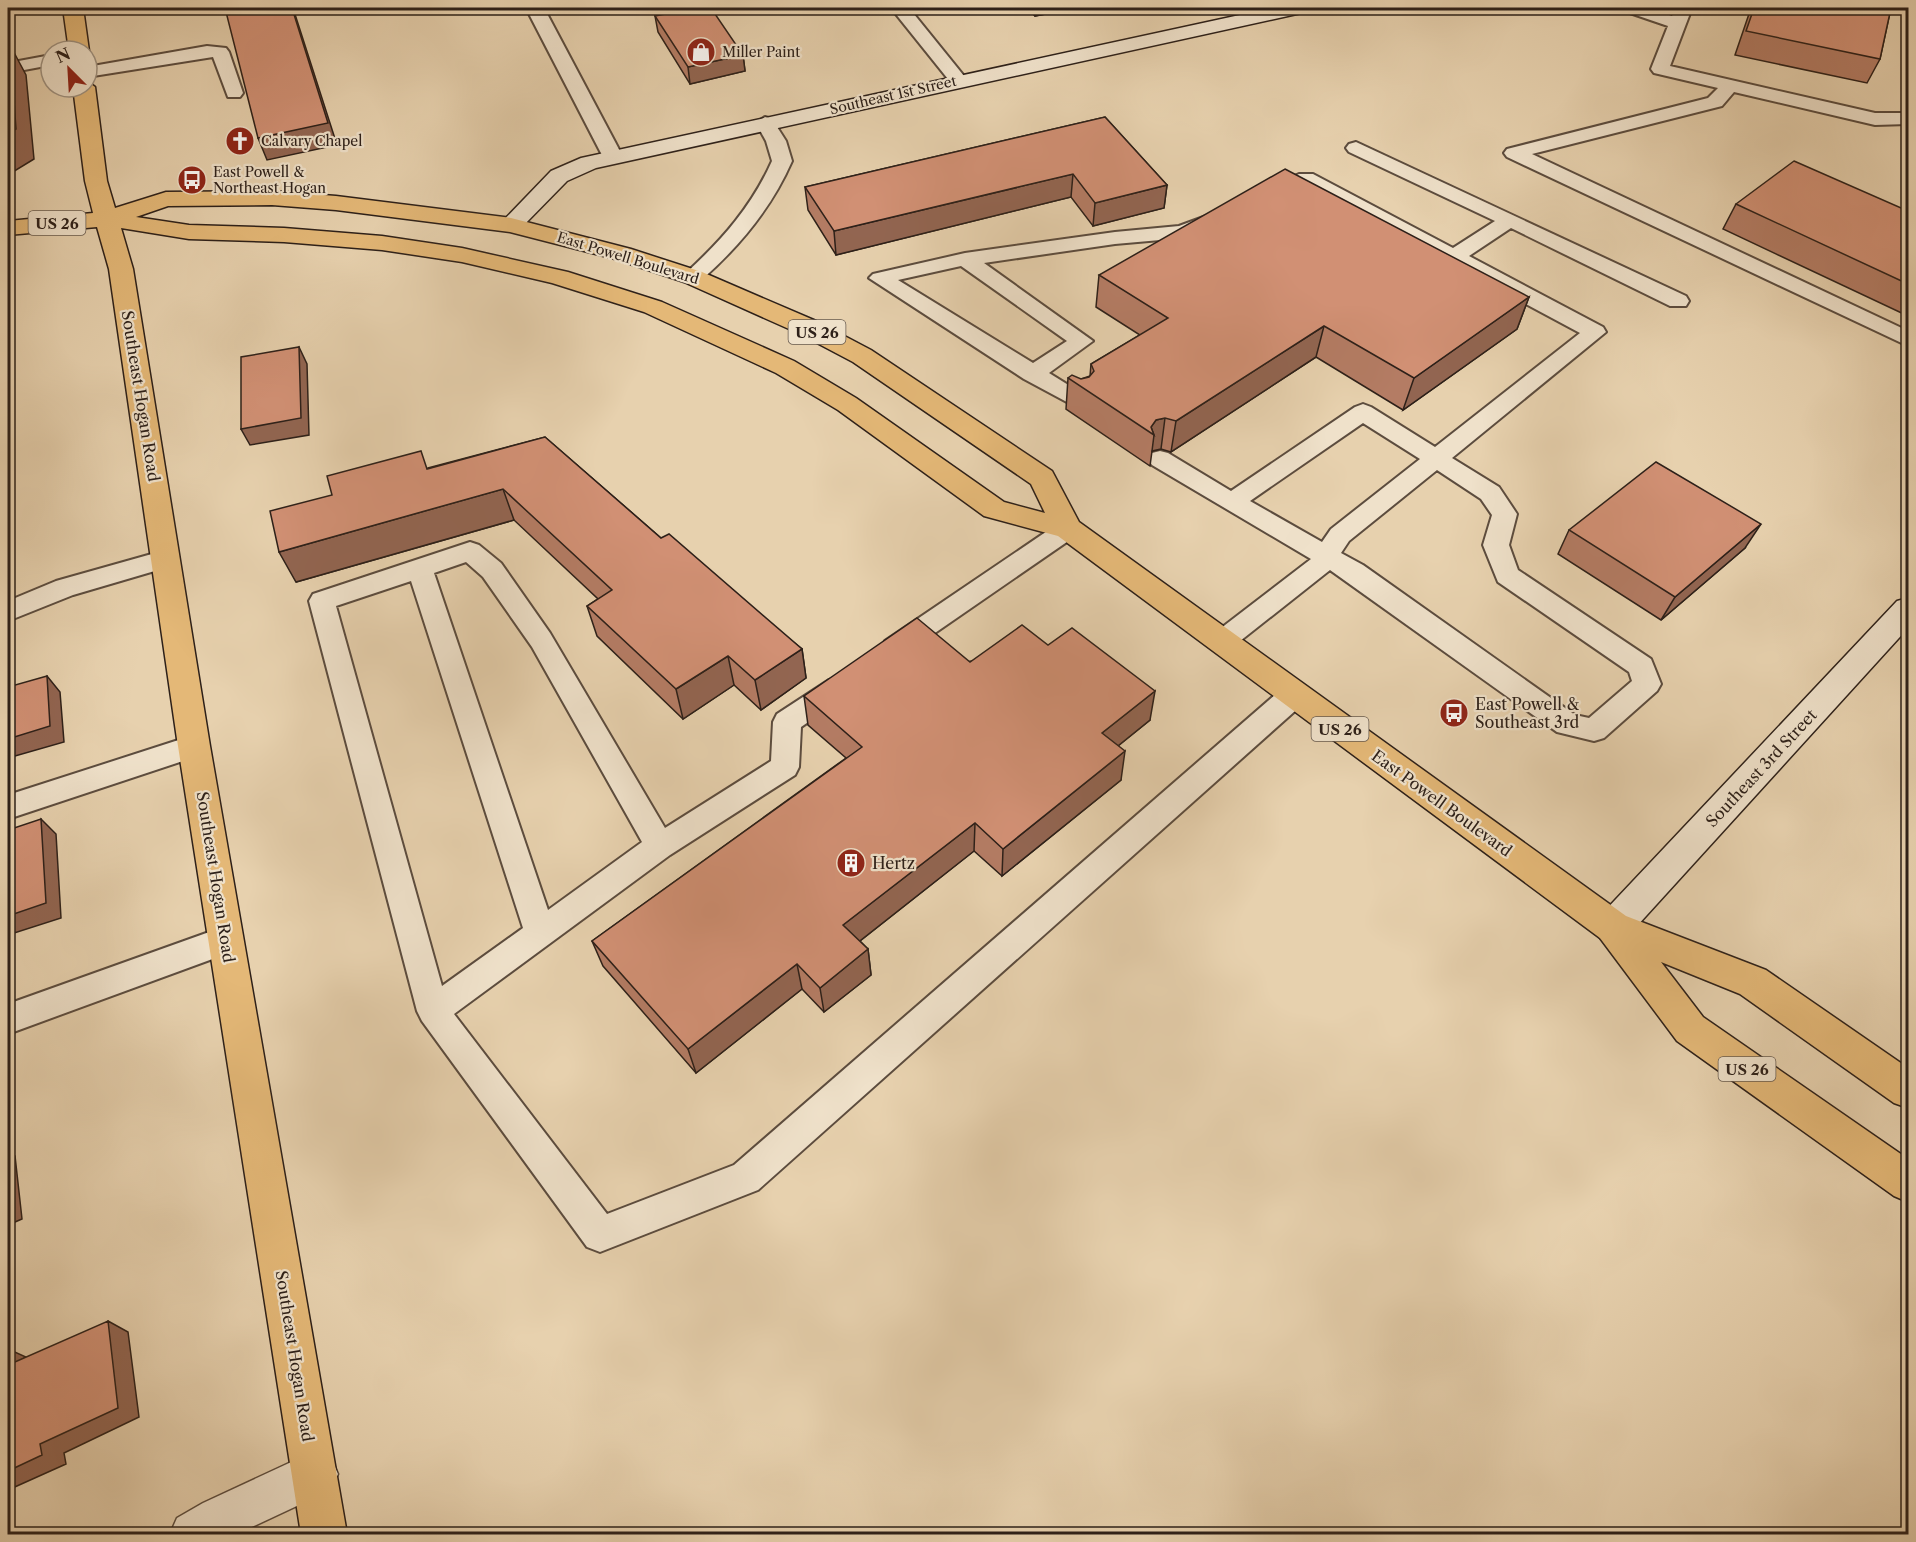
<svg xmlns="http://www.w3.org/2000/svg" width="1916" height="1542" font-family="'Libre Caslon Text',serif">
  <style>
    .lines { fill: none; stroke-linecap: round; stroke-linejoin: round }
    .lane-casing { stroke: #5c4c3e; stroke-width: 4 }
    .street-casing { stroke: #5c4c3e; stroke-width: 3 }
    .secondary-casing { stroke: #2d2019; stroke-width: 3 }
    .primary-casing { stroke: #2d2019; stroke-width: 3 }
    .lane { fill: #efe1ca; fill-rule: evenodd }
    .street { fill: #efe1ca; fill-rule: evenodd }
    .secondary { fill: #efe1ca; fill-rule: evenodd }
    .primary { fill: #e4b877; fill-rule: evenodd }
    .wall { fill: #b47c64; stroke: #2d2019; stroke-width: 1.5 }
    .shaded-wall { fill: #926551; stroke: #2d2019; stroke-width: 1.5 }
    .building { fill: #d19074; stroke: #2d2019; stroke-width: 1.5 }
    .labels { text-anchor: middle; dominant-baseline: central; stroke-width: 4.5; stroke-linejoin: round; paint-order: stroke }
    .far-poi-label { font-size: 14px; fill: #2d2019; stroke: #efe1ca; text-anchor: start }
    .far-street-label { font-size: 14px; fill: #2d2019; stroke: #efe1ca }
    .shield { fill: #efe1ca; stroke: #675a4e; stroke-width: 1.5 }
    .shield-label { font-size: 15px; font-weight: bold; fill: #2d2019 }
    .street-label { font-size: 16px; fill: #2d2019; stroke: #efe1ca }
    .poi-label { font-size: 16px; fill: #2d2019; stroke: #efe1ca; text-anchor: start }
  </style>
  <rect width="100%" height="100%" fill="#e7d1ae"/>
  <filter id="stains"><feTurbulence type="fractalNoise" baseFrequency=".00333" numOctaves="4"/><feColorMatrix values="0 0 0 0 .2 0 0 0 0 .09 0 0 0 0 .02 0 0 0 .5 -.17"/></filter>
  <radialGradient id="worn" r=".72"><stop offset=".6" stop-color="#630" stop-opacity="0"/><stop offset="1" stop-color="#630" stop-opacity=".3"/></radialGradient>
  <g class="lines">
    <g class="lane-casing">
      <path id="lane" d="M 526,8 L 544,8 L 623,157 L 620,161 L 606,161 L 603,157 Z
        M 891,8 L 909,8 L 964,76 L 967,80 L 964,84 L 952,84 Z
        M 1624,8 L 1648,8 L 1672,16 L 1676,8 L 1692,8 L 1670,66 L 1875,113 L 1908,113 L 1908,124 L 1875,125 L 1734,92 L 1722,106 L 1532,154 L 1908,331 L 1908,346 L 1507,157 L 1504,153 L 1507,149 L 1708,98 L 1718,88 L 1654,73 L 1651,69 L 1668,26 L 1627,12 Z
        M 207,46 L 226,48 L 229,52 L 243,93 L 240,97 L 228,97 L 213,57 L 87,77 L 87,67 Z
        M 51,55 L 51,65 L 8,73 L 8,63 Z
        M 765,117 L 772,119 L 786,141 L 792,161 C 771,209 739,247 700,281 L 686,281 L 682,277 L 686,273 C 722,240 752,206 772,161 L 766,141 L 756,123 Z
        M 1356,142 L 1686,296 L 1689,301 L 1686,306 L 1670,306 L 1511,228 L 1469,256 L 1603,327 L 1606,332 L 1452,458 L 1499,487 L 1517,514 L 1509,545 L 1518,570 L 1651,659 L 1661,684 L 1657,691 L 1604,738 L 1594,741 L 1557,732 L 1330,570 L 1230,649 L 1221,652 L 1212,649 L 1208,642 L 1212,635 L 1311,559 L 1152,465 L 1148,459 L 1152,453 L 1160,451 L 1168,453 L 1231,491 L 1355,407 L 1363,404 L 1371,407 L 1435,447 L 1580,333 L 1305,186 L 1277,198 L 1263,198 L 1260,194 L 1263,190 L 1299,174 L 1313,174 L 1453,248 L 1495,221 L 1349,152 L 1346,148 L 1349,144 ZM 1363,423 L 1420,459 L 1331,529 L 1322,542 L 1250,501 ZM 1437,470 L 1481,499 L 1492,515 L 1483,545 L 1498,582 L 1629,672 L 1632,681 L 1589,718 L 1575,715 L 1363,565 L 1341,553 L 1349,541 Z
        M 1209,215 L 1216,217 L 1219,221 L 1216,225 L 1183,238 L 1115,244 L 984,263 L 1093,341 L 1049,373 L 1086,396 L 1089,401 L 1086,406 L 1078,408 L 1024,379 L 869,278 L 873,274 L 965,253 L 1115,232 L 1179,226 ZM 961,266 L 1067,341 L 1033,363 L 898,280 Z
        M 1068,520 L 1077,523 L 1080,529 L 1077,535 L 903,655 L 894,658 L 885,655 L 881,648 L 885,641 L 1059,523 Z
        M 470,542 L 479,545 L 501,563 L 550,633 L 665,828 L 771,761 L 773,722 L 777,714 L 829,680 L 839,676 L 849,680 L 853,687 L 849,694 L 801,727 L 799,767 L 795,775 L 670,855 L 454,1014 L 607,1214 L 734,1165 L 1284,687 L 1294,684 L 1304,687 L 1308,695 L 1304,703 L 758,1190 L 600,1252 L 587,1247 L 422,1021 L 417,1011 L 309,601 L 313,594 ZM 466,562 L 483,577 L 532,647 L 642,842 L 548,910 L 434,573 ZM 411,581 L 523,928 L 442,986 L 336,606 Z
        M 166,550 L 175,553 L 179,559 L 175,565 L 73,595 L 8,621 L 8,601 L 56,581 Z
        M 194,735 L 204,738 L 208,746 L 204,754 L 8,819 L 8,795 Z
        M 226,926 L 237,930 L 242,940 L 237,950 L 8,1034 L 8,1004 Z"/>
    </g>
    <g class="street-casing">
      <path id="street" d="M 315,1451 L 331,1458 L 338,1474 L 331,1490 L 237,1534 L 170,1534 L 177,1518 L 203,1503 Z"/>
    </g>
    <g class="secondary-casing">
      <path id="secondary" d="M 1272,8 L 1307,8 L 1304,12 L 1297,14 L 596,168 L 567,181 L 519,230 L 503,230 L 499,225 L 551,171 L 581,158 Z
        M 1908,598 L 1908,628 L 1626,938 L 1613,943 L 1600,938 L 1595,927 L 1600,916 L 1897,601 Z"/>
    </g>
    <g class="primary-casing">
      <path id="primary" d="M 63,8 L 83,8 L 89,51 L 87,54 L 87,51 L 69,51 Z
        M 87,81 L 95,87 L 107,181 L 115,208 L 166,192 L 272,191 L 336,196 L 511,218 L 631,249 L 702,272 L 816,321 L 871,350 L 1052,471 L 1079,522 L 1626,916 L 1766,970 L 1908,1068 L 1908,1108 L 1894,1103 L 1740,994 L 1661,962 L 1703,1017 L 1908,1159 L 1908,1202 L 1894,1196 L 1677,1041 L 1600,938 L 1058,536 L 984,516 L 838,410 L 776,373 L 644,312 L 552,283 L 462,262 L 382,250 L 284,242 L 189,239 L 121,228 L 133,269 L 210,746 L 347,1534 L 301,1534 L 178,746 L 109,269 L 97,227 L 8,235 L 8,221 L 93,213 L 85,181 L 73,87 L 87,87 ZM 272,205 L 336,210 L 510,232 L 615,259 L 684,282 L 798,333 L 853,362 L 1031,484 L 1045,513 L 1004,502 L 856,398 L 794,361 L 662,302 L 568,272 L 462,248 L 382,236 L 284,228 L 189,225 L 136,217 L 168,206 Z"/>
    </g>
    <use href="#lane" class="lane"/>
    <use href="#street" class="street"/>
    <use href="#secondary" class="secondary"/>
    <use href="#primary" class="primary"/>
  </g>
  <path class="wall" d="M 1026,8 L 1077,8 L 1035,16 Z
    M 1751,8 L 1891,8 L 1880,59 L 1867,83 L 1735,55 Z
    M 655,16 L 743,55 L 745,71 L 690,84 L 658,32 Z
    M 1105,117 L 1167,185 L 1164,208 L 1093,226 L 1071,197 L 836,255 L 808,210 L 805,187 Z
    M 1736,204 L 1908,211 L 1908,316 L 1723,229 Z
    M 1099,275 L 1529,297 L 1517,329 L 1403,410 L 1316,357 L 1171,452 L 1161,449 L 1152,451 L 1150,466 L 1066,409 L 1068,378 L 1081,379 L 1090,376 L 1091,364 L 1140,335 L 1096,307 Z
    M 545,437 L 661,538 L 802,649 L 806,678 L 761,710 L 734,685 L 683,719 L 597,636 L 587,606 L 598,599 L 514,520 L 296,582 L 428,468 Z
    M 1569,530 L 1745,548 L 1661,620 L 1558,554 Z
    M 1048,645 L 1150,720 L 1118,746 L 1121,780 L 1002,876 L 974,851 L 860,941 L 868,949 L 871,975 L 824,1012 L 802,989 L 696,1073 L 603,966 L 592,941 L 846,758 L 808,725 L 804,696 Z"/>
  <path class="shaded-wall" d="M 292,8 L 293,8 L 337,145 L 267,160 L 258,138 Z
    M 1035,8 L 1077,8 L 1035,16 Z
    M 10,45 L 26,75 L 34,159 L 8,175 L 8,133 Z
    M 743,55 L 745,71 L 690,84 L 688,67 Z
    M 1073,174 L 1071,197 L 836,255 L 834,231 Z
    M 1167,185 L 1164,208 L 1093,226 L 1095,203 Z
    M 1529,297 L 1517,329 L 1403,410 L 1414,378 Z
    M 1324,326 L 1316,357 L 1171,452 L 1176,421 Z
    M 299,347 L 307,364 L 309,435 L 250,445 L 241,429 Z
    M 1165,418 L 1161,449 L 1152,451 L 1154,435 L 1151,427 L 1156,420 Z
    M 503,489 L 514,520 L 296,582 L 279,552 Z
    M 1761,524 L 1745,548 L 1661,620 L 1675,597 Z
    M 802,649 L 806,678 L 761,710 L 755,680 Z
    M 728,656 L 734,685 L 683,719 L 676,689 Z
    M 47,676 L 60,692 L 64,742 L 8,758 L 8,739 Z
    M 1155,691 L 1150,720 L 1098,762 L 1102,733 Z
    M 1125,751 L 1121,780 L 1002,876 L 1003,849 Z
    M 41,819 L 56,834 L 61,918 L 8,935 L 8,916 Z
    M 975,823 L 974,851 L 847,951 L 843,925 Z
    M 868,949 L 871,975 L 824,1012 L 820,988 Z
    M 797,964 L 802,989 L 696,1073 L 688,1049 Z
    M 8,1151 L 15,1156 L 22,1219 L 8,1225 Z
    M 108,1321 L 128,1332 L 139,1417 L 64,1453 L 66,1464 L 8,1490 L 8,1471 L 40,1444 Z
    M 8,1349 L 26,1357 L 8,1368 Z"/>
  <path class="building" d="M 225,8 L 292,8 L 328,123 L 258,138 Z
    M 696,8 L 711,8 L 743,55 L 688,67 L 655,16 Z
    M 1754,8 L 1891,8 L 1880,59 L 1746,31 Z
    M 8,45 L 10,45 L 16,129 L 8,133 Z
    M 1105,117 L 1167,185 L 1095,203 L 1073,174 L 834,231 L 805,187 Z
    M 1794,161 L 1908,211 L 1908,284 L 1736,204 Z
    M 1285,169 L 1529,297 L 1414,378 L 1324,326 L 1176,421 L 1165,418 L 1156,420 L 1151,427 L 1154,435 L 1068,378 L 1072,375 L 1081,379 L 1089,377 L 1094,371 L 1091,364 L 1168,318 L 1099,275 Z
    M 299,347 L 301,418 L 241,429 L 241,357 Z
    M 545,437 L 661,538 L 669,534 L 802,649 L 755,680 L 728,656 L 676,689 L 587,606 L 612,590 L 503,489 L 279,552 L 270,511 L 332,495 L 327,476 L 421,451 L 427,469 Z
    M 1656,462 L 1761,524 L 1675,597 L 1569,530 Z
    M 917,618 L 970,662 L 1022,625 L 1048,645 L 1072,628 L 1155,691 L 1102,733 L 1125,751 L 1003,849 L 975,823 L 843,925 L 868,949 L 820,988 L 797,964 L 688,1049 L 592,941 L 862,747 L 804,696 Z
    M 47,676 L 50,726 L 8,739 L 8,687 Z
    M 41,819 L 46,903 L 8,916 L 8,830 Z
    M 108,1321 L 118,1408 L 40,1444 L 42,1455 L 8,1471 L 8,1365 Z"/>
  <defs>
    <g id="shop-disc" transform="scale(1.5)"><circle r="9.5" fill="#8f2418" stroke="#efe1ca"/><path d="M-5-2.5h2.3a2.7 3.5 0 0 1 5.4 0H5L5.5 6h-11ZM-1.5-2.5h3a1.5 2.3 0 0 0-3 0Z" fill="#fff"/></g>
    <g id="church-disc" transform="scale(1.5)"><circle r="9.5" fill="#8f2418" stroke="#efe1ca"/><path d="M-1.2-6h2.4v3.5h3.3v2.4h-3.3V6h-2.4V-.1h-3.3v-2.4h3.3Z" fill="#fff"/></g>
    <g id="bus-disc" transform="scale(1.5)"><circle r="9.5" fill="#8f2418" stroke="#efe1ca"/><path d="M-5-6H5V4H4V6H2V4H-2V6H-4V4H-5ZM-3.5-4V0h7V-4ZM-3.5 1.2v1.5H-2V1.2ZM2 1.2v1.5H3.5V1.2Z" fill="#fff"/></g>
    <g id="building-disc" transform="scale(1.5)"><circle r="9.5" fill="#8f2418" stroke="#efe1ca"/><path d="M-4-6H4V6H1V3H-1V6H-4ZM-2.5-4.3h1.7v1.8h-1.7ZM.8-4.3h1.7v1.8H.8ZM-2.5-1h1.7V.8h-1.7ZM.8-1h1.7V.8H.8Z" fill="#fff"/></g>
  </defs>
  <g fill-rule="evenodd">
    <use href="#shop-disc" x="701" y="52"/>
    <use href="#church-disc" x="240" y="141"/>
    <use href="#bus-disc" x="192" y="180"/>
    <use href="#bus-disc" x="1454" y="713"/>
    <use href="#building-disc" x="851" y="863"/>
  </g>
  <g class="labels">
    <g class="far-poi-label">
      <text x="722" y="52">Miller Paint</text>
      <text x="261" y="141">Calvary Chapel</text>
      <text x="213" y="172">East Powell &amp;<tspan x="213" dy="16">Northeast Hogan</tspan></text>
    </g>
    <g class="far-street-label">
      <text transform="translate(893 95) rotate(-13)">Southeast 1st Street</text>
      <text transform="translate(628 258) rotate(17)">East Powell Boulevard</text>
    </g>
    <g class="shield">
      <rect x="28.5" y="211" width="57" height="24" rx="4.5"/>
      <rect x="788.5" y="320" width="57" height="24" rx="4.5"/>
      <rect x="1311.5" y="717" width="57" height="24" rx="4.5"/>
      <rect x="1718.5" y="1057" width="57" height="24" rx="4.5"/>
    </g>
    <g class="shield-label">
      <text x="57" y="223">US 26</text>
      <text x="817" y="332">US 26</text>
      <text x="1340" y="729">US 26</text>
      <text x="1747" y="1069">US 26</text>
    </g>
    <g class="street-label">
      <text transform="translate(141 396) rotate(81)">Southeast Hogan Road</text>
      <text transform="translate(1761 768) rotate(-47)">Southeast 3rd Street</text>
      <text transform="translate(1442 803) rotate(36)">East Powell Boulevard</text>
      <text transform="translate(216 877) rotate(81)">Southeast Hogan Road</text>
      <text transform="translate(295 1356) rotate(81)">Southeast Hogan Road</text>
    </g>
    <g class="poi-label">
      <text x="1475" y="704">East Powell &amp;<tspan x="1475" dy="18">Southeast 3rd</tspan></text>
      <text x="872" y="863">Hertz</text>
    </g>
  </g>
  <rect width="1916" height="1542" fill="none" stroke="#e7d1ae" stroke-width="30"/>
  <rect x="9" y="9" width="1898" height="1524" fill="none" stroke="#2d2019" stroke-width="3"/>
  <rect x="15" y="15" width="1886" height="1512" fill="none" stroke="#2d2019" stroke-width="1.5"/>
  <g transform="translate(69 69) rotate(336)"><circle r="28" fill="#efe1ca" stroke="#a19483" stroke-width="1.5"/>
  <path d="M0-4.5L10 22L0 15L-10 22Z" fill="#8f2418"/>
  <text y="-9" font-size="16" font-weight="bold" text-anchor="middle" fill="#2d2019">N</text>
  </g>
  <rect width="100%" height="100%" filter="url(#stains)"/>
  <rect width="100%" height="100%" fill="url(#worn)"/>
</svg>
